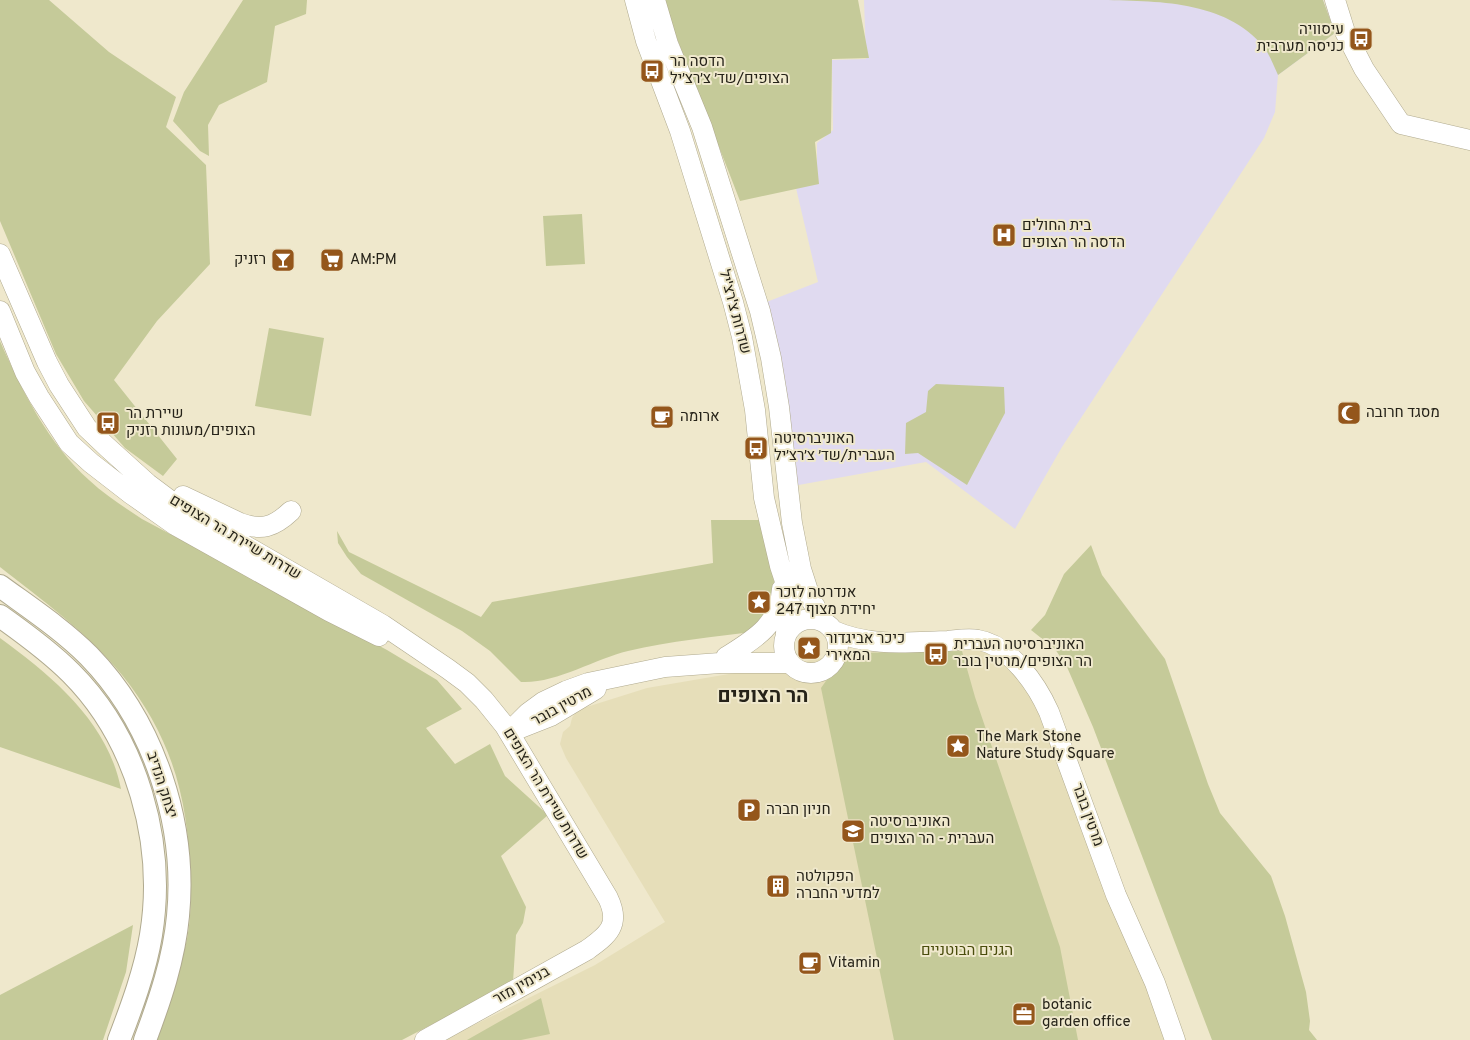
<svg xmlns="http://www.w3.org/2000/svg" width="1470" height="1040" font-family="Overpass,Heebo,sans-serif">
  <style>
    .built { fill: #e6deb9 }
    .medical { fill: #e0daf0 }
    .green { fill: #c5ca99 }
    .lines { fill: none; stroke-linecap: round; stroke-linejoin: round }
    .tertiary-casing { stroke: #b0aa8f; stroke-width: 21 }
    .secondary-casing { stroke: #b0aa8f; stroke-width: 24 }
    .tertiary { stroke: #fff; stroke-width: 20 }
    .secondary { stroke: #fff; stroke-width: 22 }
    .labels { text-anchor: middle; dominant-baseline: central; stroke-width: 4; stroke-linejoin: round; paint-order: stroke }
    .poi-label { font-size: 15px; fill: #262319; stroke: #efe8cc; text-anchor: start }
    .street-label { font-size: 15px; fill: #262319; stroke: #efe8cc }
    .park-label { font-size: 15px; fill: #4a4d0d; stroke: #efe8cc }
    .district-label { font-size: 20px; font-weight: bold; fill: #262319; stroke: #efe8cc }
  </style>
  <rect width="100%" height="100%" fill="#efe8cc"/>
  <path class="built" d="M 976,649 L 1000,656 L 1033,694 L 1129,905 L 1186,1040 L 444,1040 L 595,965 L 665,922 L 566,758 L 560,744 L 563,732 L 570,726 L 572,718 L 577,710 L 647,688 L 852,653 Z"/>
  <path class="medical" d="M 864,0 L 1323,0 L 1335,33 L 1278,75 L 1275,112 L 1264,138 L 1062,447 L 1015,529 L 926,462 L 793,486 L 784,374 L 764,303 L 818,282 L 796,188 L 817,178 L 817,143 L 833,130 L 832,60 L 866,59 Z"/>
  <path class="green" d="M 0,0 L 49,0 L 109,52 L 176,97 L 166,127 L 206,165 L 210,264 L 157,321 L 114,380 L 177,459 L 163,476 L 125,448 L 84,401 L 56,354 L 0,221 Z
    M 243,0 L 307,0 L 306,14 L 275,26 L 267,82 L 219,105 L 208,125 L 209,156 L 200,151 L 173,121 L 184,92 Z
    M 662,0 L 858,0 L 869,58 L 832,59 L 831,133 L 815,142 L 819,184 L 740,201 Z
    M 1097,0 L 1323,0 L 1335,33 L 1278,75 C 1274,66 1270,56 1264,47 C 1225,0 1157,1 1097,0 Z
    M 582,214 L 585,264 L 546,266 L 543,216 Z
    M 269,328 L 324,338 L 311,416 L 255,406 Z
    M 0,341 C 22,391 48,443 89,480 C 105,495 124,507 142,519 L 387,650 L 437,680 L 462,709 L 426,728 L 455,764 L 490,744 L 505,776 L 548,815 L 501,856 L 526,907 L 523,923 L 516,935 L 513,982 L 402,1040 L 154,1040 C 167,1007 179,974 187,939 C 191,919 191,899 190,879 C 189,800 172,737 122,675 C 91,636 40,598 0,567 Z
    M 936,384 L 1004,387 L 1005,413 L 967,485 L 918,453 L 905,454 L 906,423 L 926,412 L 928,391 Z
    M 711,520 L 759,520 L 779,601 L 758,631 C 715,637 670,641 628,651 C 595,659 555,684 521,682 L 490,651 L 462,631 L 361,574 L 347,557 L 338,543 L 337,531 L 349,552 L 481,617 L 492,602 L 713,563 Z
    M 1091,545 L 1102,575 L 1165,659 L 1208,784 L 1220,813 L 1271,876 L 1285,916 L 1306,992 L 1310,1021 L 1309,1030 L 1317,1040 L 1212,1040 L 1093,727 L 1067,667 L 1055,649 L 1031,630 L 1045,615 L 1064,574 Z
    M 0,638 C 52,676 108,722 121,789 L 0,747 Z
    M 962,651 L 975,697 L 1060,947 L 1078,1040 L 894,1040 L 821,688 L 828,678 L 851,653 Z
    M 133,925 L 126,972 L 103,1040 L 0,1040 L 0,995 Z
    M 541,998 L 550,1034 L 521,1040 L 467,1040 Z"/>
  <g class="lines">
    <g class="tertiary-casing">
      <path id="tertiary" d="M 635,0 L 646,41 L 680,131 L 733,302 L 742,337 L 755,410 L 764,498 L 780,566 L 789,593 L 791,613 L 786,633
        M 655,0 L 668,44 L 702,127 L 760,311 L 771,358 L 779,407 L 792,523 L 801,569 L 811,600 L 824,621
        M 1335,0 L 1345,32 L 1364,69 L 1401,124 L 1470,140
        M 0,254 L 47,362 L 59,385 L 87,428 L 107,447 L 148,484 L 180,508 L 383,625 L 448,669 L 467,683 L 484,700 L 505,726 L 608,898 C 621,925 608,935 587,950 L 425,1040
        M 0,311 L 25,372 L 39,397 L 69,443 L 91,463 L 131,494 L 175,525 L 329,611 L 379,636
        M 183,496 L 240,523 C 262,531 274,527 291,511
        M784 646a27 27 0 1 1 54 0a27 27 0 1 1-54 0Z
        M 834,631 C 870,647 909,642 948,641 C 957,640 969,638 978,640 C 1010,645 1037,685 1049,712 L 1116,895 L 1155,983 L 1175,1040
        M 726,657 C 753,640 780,625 782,589
        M 518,729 L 551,716 L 596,689
        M 509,732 L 528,713 L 543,702 L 566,691 L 588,683 L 665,667 L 720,663 L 789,663"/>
    </g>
    <g class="secondary-casing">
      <path id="secondary" d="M 0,586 C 30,608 62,629 89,656 C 154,723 187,824 178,916 C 174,959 160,1000 145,1040
        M 0,616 C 24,633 49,651 71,673 C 137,739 166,843 151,935 C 145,971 132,1006 119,1040"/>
    </g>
    <use href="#tertiary" class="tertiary"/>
    <use href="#secondary" class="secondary"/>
  </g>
  <defs>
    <g id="bus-square" transform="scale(1.25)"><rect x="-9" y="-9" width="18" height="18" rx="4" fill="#94561b" stroke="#efe8cc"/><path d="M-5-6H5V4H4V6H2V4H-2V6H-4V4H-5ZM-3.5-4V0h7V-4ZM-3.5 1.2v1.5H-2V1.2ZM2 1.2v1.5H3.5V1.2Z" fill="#fff"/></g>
    <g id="hospital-square" transform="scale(1.25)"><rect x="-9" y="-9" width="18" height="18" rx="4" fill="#94561b" stroke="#efe8cc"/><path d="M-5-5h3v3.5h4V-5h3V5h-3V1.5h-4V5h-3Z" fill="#fff"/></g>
    <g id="bar-square" transform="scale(1.25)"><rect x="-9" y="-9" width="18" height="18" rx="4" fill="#94561b" stroke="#efe8cc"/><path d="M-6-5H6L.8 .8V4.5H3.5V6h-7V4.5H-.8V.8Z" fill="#fff"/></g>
    <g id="supermarket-square" transform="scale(1.25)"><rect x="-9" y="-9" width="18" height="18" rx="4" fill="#94561b" stroke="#efe8cc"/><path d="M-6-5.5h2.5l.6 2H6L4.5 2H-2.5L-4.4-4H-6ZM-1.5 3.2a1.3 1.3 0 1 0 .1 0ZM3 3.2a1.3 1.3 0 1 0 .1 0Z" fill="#fff"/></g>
    <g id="mosque-square" transform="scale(1.25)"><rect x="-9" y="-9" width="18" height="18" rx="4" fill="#94561b" stroke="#efe8cc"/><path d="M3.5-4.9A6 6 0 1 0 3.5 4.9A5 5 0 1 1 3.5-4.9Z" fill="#fff"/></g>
    <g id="cafe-square" transform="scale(1.25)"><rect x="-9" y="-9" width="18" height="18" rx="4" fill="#94561b" stroke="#efe8cc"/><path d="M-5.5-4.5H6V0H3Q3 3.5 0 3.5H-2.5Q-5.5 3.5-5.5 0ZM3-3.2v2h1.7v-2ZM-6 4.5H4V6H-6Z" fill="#fff"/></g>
    <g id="sight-square" transform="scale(1.25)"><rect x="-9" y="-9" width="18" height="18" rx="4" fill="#94561b" stroke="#efe8cc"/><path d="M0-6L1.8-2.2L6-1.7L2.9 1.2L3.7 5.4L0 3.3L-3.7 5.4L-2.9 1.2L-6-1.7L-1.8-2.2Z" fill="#fff"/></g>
    <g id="parking-square" transform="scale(1.25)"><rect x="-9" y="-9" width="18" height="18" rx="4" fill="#94561b" stroke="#efe8cc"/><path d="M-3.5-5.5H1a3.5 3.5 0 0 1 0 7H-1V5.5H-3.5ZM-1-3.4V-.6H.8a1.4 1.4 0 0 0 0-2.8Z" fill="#fff"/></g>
    <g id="university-square" transform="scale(1.25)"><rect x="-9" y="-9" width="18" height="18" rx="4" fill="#94561b" stroke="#efe8cc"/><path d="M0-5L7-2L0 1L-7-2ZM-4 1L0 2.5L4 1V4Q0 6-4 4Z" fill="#fff"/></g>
    <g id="building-square" transform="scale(1.25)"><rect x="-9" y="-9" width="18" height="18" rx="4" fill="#94561b" stroke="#efe8cc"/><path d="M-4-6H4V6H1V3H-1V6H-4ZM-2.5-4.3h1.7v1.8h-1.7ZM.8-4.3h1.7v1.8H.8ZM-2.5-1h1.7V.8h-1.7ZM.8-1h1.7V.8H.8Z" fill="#fff"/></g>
    <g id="office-square" transform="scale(1.25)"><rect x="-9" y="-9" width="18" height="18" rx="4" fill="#94561b" stroke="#efe8cc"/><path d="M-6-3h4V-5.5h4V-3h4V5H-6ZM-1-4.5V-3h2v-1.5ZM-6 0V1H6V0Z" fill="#fff"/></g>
  </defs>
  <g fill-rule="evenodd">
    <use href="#bus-square" x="1361" y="39"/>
    <use href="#bus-square" x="652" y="71"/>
    <use href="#hospital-square" x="1004" y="235"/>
    <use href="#bar-square" x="283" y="260"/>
    <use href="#supermarket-square" x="332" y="260"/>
    <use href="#mosque-square" x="1349" y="413"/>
    <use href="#cafe-square" x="662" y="417"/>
    <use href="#bus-square" x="108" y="423"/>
    <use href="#bus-square" x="756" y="448"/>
    <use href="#sight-square" x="759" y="602"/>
    <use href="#sight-square" x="809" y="648"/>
    <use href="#bus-square" x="936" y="654"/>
    <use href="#sight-square" x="958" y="746"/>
    <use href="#parking-square" x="749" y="810"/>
    <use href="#university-square" x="853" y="831"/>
    <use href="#building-square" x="778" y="886"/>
    <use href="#cafe-square" x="810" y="963"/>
    <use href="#office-square" x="1024" y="1014"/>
  </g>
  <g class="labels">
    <g class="poi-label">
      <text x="1344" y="30" text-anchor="end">עיסוויה<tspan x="1344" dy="17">כניסה מערבית</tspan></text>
      <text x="670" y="62">הדסה הר<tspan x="670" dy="17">הצופים/שד׳ צ׳רצ׳יל</tspan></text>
      <text x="1022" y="226">בית החולים<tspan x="1022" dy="17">הדסה הר הצופים</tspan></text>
      <text x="266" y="260" text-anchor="end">רזניק</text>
      <text x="350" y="260">AM:PM</text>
      <text x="1366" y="413">מסגד חרובה</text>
      <text x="126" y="414">שיירת הר<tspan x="126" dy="17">הצופים/מעונות רזניק</tspan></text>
      <text x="680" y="417">ארומה</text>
      <text x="774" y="439">האוניברסיטה<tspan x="774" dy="17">העברית/שד׳ צ׳רצ׳יל</tspan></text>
      <text x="776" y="593">אנדרטה לזכר<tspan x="776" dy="17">יחידת מצוף 247</tspan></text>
      <text x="826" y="639">כיכר אביגדור<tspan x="826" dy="17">המאירי</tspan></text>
      <text x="954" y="645">האוניברסיטה העברית<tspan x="954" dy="17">הר הצופים/מרטין בובר</tspan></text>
      <text x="976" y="737">The Mark Stone<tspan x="976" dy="17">Nature Study Square</tspan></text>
      <text x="766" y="810">חניון חברה</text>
      <text x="870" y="822">האוניברסיטה<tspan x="870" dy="17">העברית - הר הצופים</tspan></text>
      <text x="796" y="877">הפקולטה<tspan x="796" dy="17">למדעי החברה</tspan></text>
      <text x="828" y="963">Vitamin</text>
      <text x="1042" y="1005">botanic<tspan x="1042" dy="17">garden office</tspan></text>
    </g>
    <g class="street-label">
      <text transform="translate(734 312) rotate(75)">שדרות צ'רצ'יל</text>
      <text transform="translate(235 538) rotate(31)">שדרות שיירת הר הצופים</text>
      <text transform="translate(562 707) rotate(-29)">מרטין בובר</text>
      <text transform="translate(161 785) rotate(72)">יצחק הנדיב</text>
      <text transform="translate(545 794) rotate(59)">שדרות שיירת הר הצופים</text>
      <text transform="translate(1087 815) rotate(70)">מרטין בובר</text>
      <text transform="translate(522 986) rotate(-29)">בנימין מזר</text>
    </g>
    <g class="park-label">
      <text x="967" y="951">הגנים הבוטניים</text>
    </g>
    <g class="district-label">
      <text x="763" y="697">הר הצופים</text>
    </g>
  </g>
</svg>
